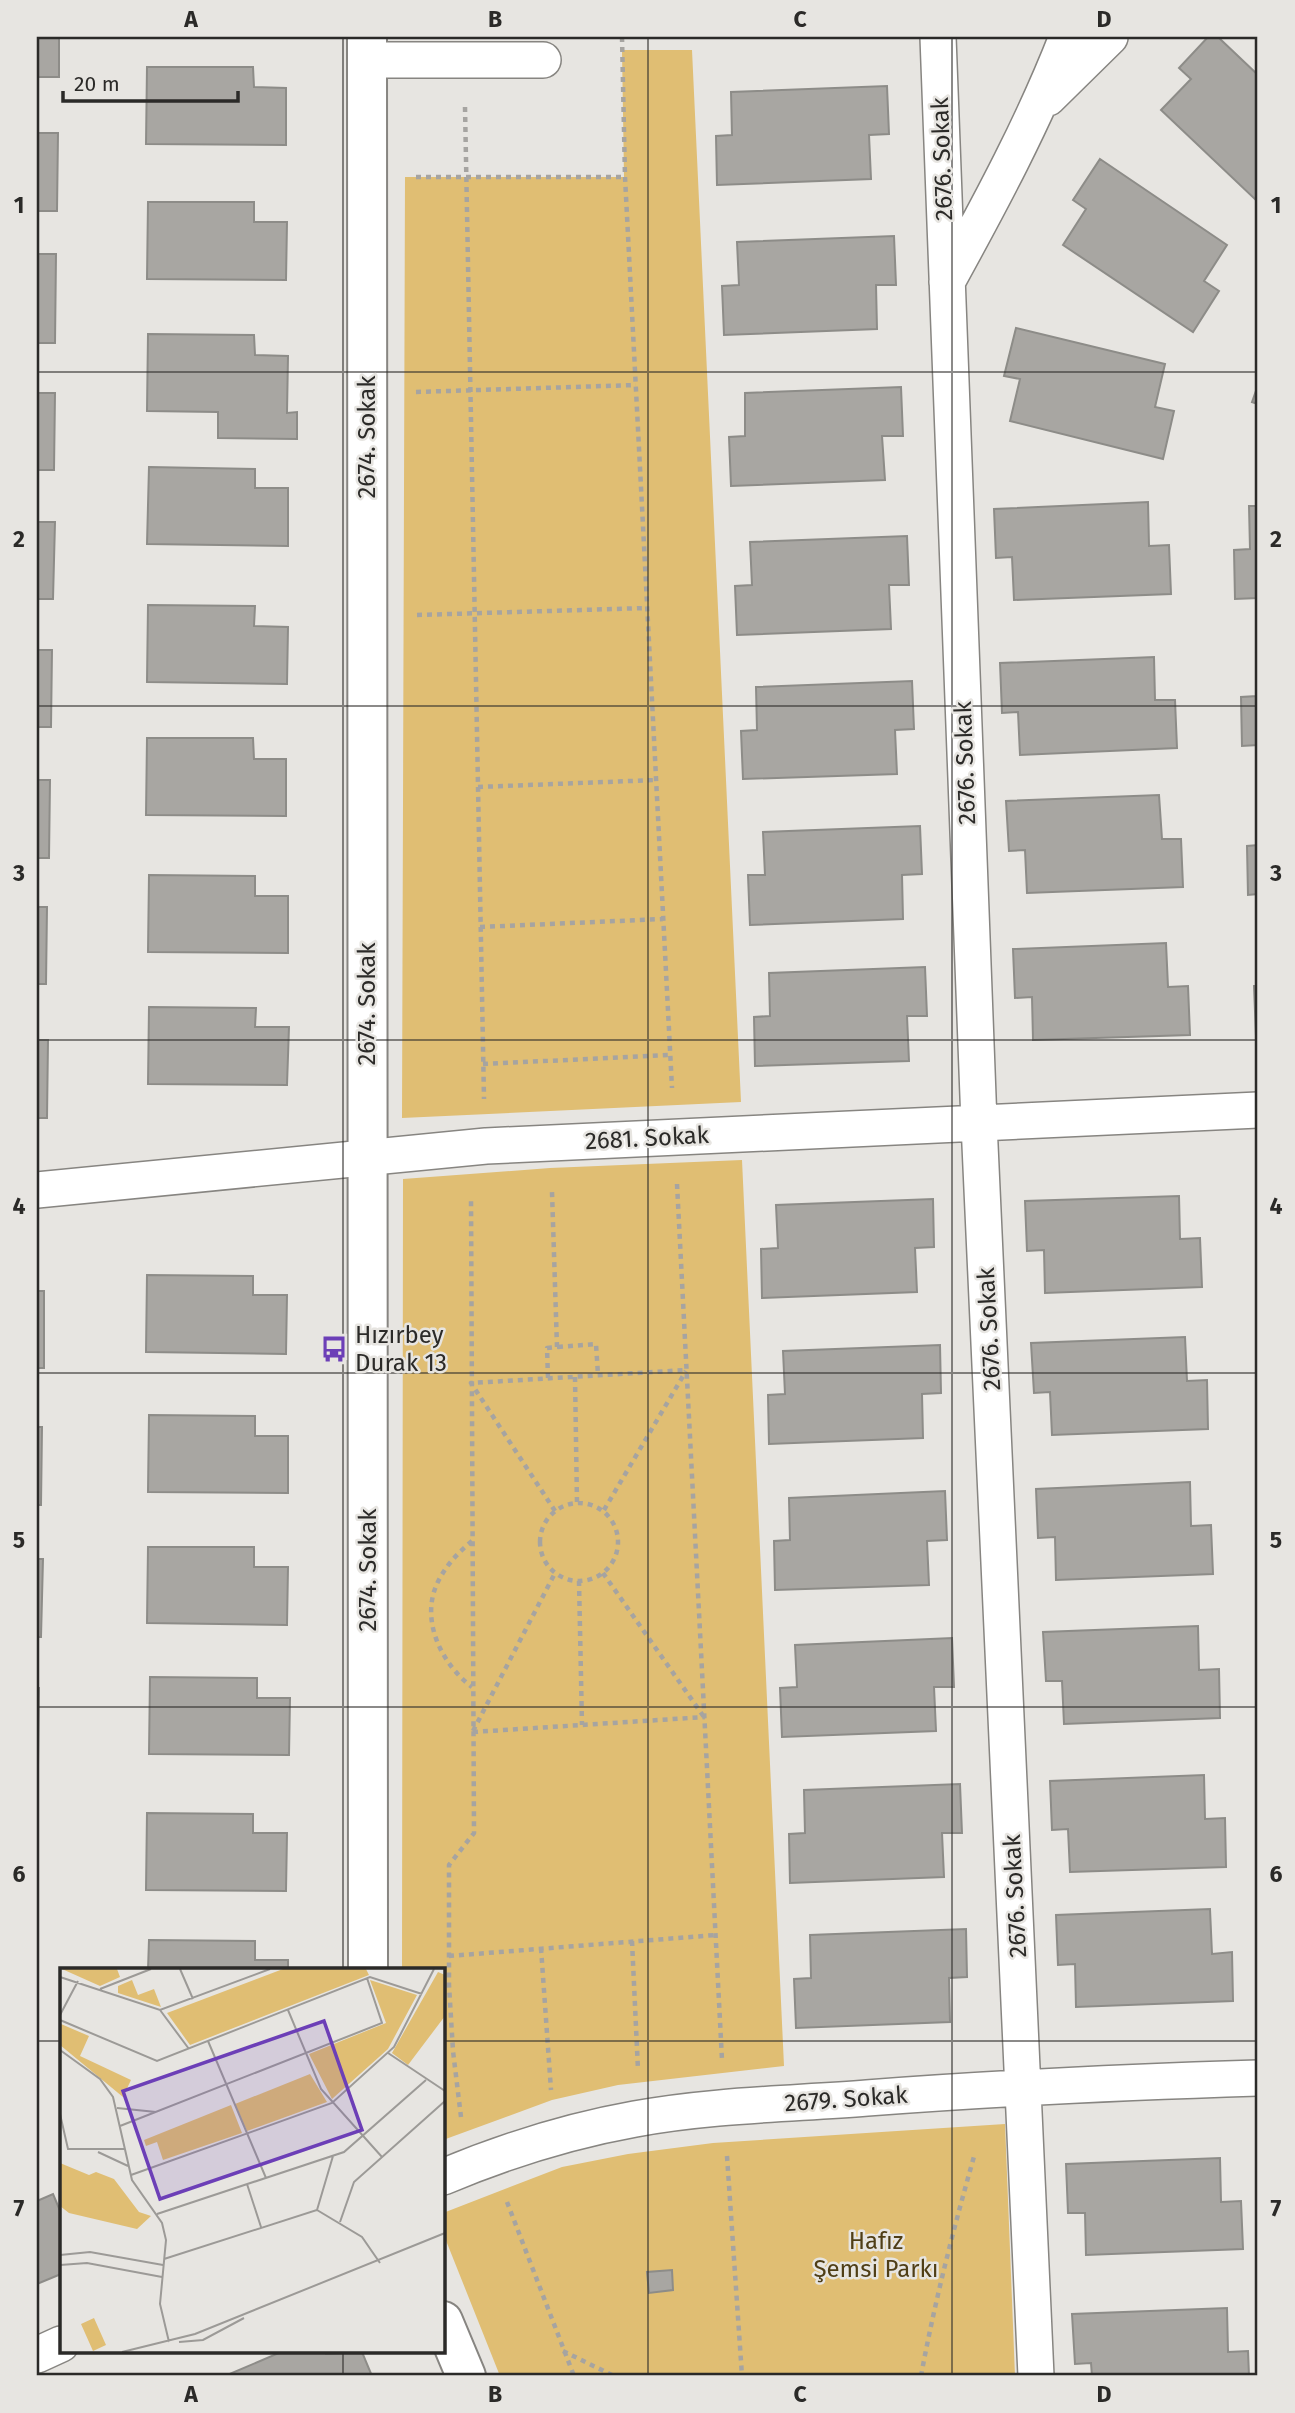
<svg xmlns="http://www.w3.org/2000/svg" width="1295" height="2413" font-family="'Fira Sans',sans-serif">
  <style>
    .green { fill: #e0be73 }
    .building { fill: #a8a6a2; stroke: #8d8c88; stroke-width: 2 }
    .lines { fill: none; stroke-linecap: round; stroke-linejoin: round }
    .lane-casing { stroke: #878581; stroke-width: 38 }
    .street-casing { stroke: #878581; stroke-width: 42 }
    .path { stroke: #a6a4a1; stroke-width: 4.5; stroke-dasharray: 5 5; stroke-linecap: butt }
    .lane { stroke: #fff; stroke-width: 35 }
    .street { stroke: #fff; stroke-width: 38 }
    .grid { fill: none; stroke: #2b2a28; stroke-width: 2; stroke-opacity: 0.55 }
    .labels { text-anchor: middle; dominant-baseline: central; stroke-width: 5; stroke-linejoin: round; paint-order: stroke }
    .street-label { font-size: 24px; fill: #2b2a28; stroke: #e7e5e1 }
    .poi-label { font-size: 24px; fill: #2b2a28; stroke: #e7e5e1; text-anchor: start }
    .park-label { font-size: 24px; fill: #4f3e16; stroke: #e7e5e1 }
    .inset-road { fill: none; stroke: #9c9a97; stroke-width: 2 }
    .view { fill: #6c3fb7; fill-opacity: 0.15; stroke: #6c3fb7; stroke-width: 3.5 }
    .inset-edge { fill: none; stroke: #2b2a28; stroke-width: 3.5 }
    .neatline { fill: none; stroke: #2b2a28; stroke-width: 2.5 }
    .grid-label { font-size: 23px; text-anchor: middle; font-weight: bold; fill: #2b2a28 }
  </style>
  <rect width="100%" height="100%" fill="#e7e5e1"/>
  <path class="green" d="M 622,50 L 692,50 L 741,1102 L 402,1118 L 405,177 L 624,177 Z
    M 742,1160 L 784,2066 L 618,2085 L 552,2100 L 443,2140 L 443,1970 L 402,1970 L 403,1179 L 550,1168 Z
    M 1005,2124 L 1015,2376 L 500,2376 L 443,2233 L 443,2213 L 562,2167 L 628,2154 L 713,2143 Z"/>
  <path class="building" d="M 37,37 L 59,37 L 59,77 L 37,77 Z
    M 1208,37 L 1218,37 L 1258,75 L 1258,202 L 1161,110 L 1191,79 L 1179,68 Z
    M 147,67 L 253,67 L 254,87 L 286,88 L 286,145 L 146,144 Z
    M 887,86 L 889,134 L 869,135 L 871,179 L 717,185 L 716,136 L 732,135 L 731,92 Z
    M 37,133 L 58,133 L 57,211 L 37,211 Z
    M 1100,159 L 1227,245 L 1204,281 L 1219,291 L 1193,332 L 1063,245 L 1086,209 L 1073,200 Z
    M 148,202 L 254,202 L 254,222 L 287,222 L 286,280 L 147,279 Z
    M 894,236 L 896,285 L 876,285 L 877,329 L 724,335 L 722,286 L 739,285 L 737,242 Z
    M 37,254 L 56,254 L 55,343 L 37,343 Z
    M 1016,328 L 1165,364 L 1155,407 L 1174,411 L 1163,459 L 1010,421 L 1020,379 L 1004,376 Z
    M 148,334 L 254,335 L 255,355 L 288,356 L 287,413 L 297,412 L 297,439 L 218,438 L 218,412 L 147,411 Z
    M 1258,385 L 1258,404 L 1252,402 Z
    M 901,387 L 903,436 L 882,436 L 885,480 L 731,486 L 729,437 L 745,436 L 745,393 Z
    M 37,393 L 55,393 L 54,470 L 37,470 Z
    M 149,467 L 255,469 L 255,488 L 288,488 L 288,546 L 147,544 Z
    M 1148,502 L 1149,546 L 1169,545 L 1171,594 L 1014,600 L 1012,557 L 996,558 L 994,509 Z
    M 1249,506 L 1258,506 L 1258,598 L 1235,599 L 1234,550 L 1250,549 Z
    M 37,522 L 55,522 L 53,599 L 37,599 Z
    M 907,536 L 909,585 L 889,585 L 891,629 L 737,635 L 735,586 L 752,585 L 750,542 Z
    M 148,605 L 255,606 L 254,626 L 288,627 L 287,684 L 147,682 Z
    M 37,650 L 52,650 L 51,727 L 37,727 Z
    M 1256,653 L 1258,653 L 1258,745 L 1242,746 L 1241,697 L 1257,696 Z
    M 1154,657 L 1155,700 L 1175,700 L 1177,748 L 1020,755 L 1018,712 L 1002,713 L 1000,663 Z
    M 912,681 L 914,729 L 895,730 L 897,774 L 743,779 L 741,731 L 757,730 L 756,687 Z
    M 147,738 L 253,738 L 254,759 L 286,759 L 286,816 L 146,815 Z
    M 37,780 L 50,780 L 49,858 L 37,858 Z
    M 1159,795 L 1162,839 L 1181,839 L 1183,887 L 1027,893 L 1025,850 L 1009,851 L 1006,801 Z
    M 920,826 L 922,874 L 902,875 L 903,919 L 750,925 L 748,875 L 765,875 L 763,832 Z
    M 1258,845 L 1258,894 L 1248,895 L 1247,846 Z
    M 149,875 L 255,876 L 255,896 L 288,896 L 288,953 L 148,952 Z
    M 37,907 L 47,907 L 46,984 L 37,984 Z
    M 1166,943 L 1168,987 L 1188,986 L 1190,1035 L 1033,1040 L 1032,997 L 1015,998 L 1013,949 Z
    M 925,967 L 927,1016 L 907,1016 L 909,1061 L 755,1066 L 754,1017 L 770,1016 L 769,973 Z
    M 1254,986 L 1258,986 L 1258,1035 L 1256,1036 Z
    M 149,1007 L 256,1008 L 255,1027 L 289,1027 L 287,1085 L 148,1084 Z
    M 37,1040 L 48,1040 L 47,1118 L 37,1118 Z
    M 1179,1196 L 1180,1239 L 1200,1238 L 1202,1287 L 1045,1293 L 1044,1250 L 1027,1251 L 1025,1201 Z
    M 933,1199 L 934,1247 L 915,1248 L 917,1292 L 762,1298 L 761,1249 L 778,1248 L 776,1205 Z
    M 147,1275 L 253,1276 L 253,1295 L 287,1295 L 286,1354 L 146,1352 Z
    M 37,1291 L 44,1291 L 44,1368 L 37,1368 Z
    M 1185,1337 L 1187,1381 L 1207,1380 L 1208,1429 L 1052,1435 L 1050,1392 L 1034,1393 L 1031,1343 Z
    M 940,1345 L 941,1393 L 922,1394 L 923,1438 L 769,1444 L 768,1395 L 785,1394 L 783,1351 Z
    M 149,1415 L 255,1416 L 255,1436 L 288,1436 L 288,1493 L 148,1492 Z
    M 37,1427 L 42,1427 L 41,1505 L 37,1505 Z
    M 1190,1482 L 1191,1526 L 1211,1525 L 1213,1574 L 1056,1580 L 1055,1537 L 1038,1538 L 1036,1489 Z
    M 945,1491 L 947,1540 L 927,1541 L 929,1585 L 775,1590 L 774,1541 L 790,1540 L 789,1498 Z
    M 148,1547 L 254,1547 L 254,1567 L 288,1567 L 287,1625 L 147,1623 Z
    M 37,1559 L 43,1559 L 41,1637 L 37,1637 Z
    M 1198,1626 L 1199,1670 L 1219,1669 L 1220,1718 L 1064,1724 L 1062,1681 L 1046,1681 L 1043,1632 Z
    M 952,1638 L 954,1687 L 934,1687 L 936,1731 L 782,1737 L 780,1688 L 797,1687 L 795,1645 Z
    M 150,1677 L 257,1678 L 257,1698 L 290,1698 L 289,1755 L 149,1754 Z
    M 37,1688 L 39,1688 L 38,1766 L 37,1766 Z
    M 1204,1775 L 1205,1819 L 1225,1818 L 1226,1867 L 1070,1872 L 1068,1829 L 1052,1830 L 1050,1781 Z
    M 960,1784 L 962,1833 L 942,1833 L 944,1877 L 790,1883 L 789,1834 L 805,1833 L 804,1790 Z
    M 147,1813 L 253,1814 L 253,1833 L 287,1833 L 286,1891 L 146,1890 Z
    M 1210,1909 L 1212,1954 L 1232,1952 L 1233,2001 L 1076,2007 L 1075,1964 L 1058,1965 L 1056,1915 Z
    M 966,1929 L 967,1977 L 949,1978 L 950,2022 L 796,2028 L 794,1979 L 811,1978 L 810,1935 Z
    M 149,1940 L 255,1941 L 255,1960 L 288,1960 L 288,1970 L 148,1970 Z
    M 1220,2158 L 1221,2202 L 1241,2201 L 1243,2249 L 1086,2255 L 1085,2213 L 1068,2213 L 1066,2164 Z
    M 53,2194 L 61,2213 L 61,2274 L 37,2284 L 37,2201 Z
    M 672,2270 L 673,2290 L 649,2293 L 647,2272 Z
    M 1227,2308 L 1228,2352 L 1248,2351 L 1249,2376 L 1092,2376 L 1091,2363 L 1075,2364 L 1072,2314 Z
    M 281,2352 L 326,2352 L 326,2354 L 362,2352 L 372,2376 L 225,2376 Z"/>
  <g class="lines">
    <g class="lane-casing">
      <path id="lane" d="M 938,37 L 979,1123 L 1036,2376
        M 367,60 L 543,60
        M 1048,98 L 1110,37
        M 947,282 C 991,202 1034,122 1067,37
        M 37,1190 L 486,1146 L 1258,1110
        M 443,2177 C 505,2151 568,2131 635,2119 C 711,2105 790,2104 867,2098 C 997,2088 1128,2082 1258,2078
        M 37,2355 L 61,2344"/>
    </g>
    <g class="street-casing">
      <path id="street" d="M 367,37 L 368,1970
        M 443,2321 L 466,2376"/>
    </g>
    <path class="path" d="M 622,37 L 625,177 L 672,1088
      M 465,107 L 484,1099
      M 416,177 L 625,177
      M 416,392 L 636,385
      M 417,615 L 647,608
      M 478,787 L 656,780
      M 480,927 L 663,919
      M 483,1064 L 670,1055
      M 677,1184 L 722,2060
      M 558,1347 L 596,1344 L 598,1375
      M 575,1377 L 577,1503
      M 548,1378 L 547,1348 L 557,1347 L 552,1192
      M540 1542a39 39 0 1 1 78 0a39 39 0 1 1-78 0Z
      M 604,1510 L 686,1371
      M 555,1511 L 471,1383 L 687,1370
      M 472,1541 C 459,1552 448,1563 440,1578 C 418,1616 440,1663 472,1687
      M 603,1573 L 704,1717
      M 579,1581 L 582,1725
      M 473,1731 L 555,1573
      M 473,1732 L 705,1717
      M 632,1941 L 638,2070
      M 541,1948 L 551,2090
      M 449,1956 L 716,1935
      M 461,2117 L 453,2051 L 449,1985 L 449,1865 L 474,1833 L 471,1197
      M 727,2156 L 742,2376
      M 507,2202 L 574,2376
      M 563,2351 L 614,2376
      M 921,2376 C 935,2300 954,2227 975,2153"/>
    <use href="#lane" class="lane"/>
    <use href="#street" class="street"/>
  </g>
  <path class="grid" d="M 343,37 L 343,1970M 648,37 L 648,2376M 952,37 L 952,2376M 37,372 L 1258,372M 37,706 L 1258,706M 37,1040 L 1258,1040M 37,1373 L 1258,1373M 37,1707 L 1258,1707M 37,2041 L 61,2041M 443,2041 L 1258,2041M 343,2352 L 343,2376"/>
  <defs>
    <g id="bus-bare" transform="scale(2.1)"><path d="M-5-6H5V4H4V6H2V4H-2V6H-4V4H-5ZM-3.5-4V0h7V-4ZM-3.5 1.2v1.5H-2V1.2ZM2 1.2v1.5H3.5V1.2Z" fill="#6c3fb7" stroke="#e7e5e1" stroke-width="2.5" paint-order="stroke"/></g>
  </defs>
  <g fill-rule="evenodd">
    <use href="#bus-bare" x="334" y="1349"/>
  </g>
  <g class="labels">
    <g class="street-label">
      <text transform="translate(942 159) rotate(-92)">2676. Sokak</text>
      <text transform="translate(367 437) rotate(-90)">2674. Sokak</text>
      <text transform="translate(965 763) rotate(-92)">2676. Sokak</text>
      <text transform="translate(367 1004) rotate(-90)">2674. Sokak</text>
      <text transform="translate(647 1138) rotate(-3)">2681. Sokak</text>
      <text transform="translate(989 1329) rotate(-93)">2676. Sokak</text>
      <text transform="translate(368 1570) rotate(-90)">2674. Sokak</text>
      <text transform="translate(1015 1896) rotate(-93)">2676. Sokak</text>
      <text transform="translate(846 2099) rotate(-4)">2679. Sokak</text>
    </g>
    <g class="poi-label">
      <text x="355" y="1335">Hızırbey<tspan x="355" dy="28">Durak 13</tspan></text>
    </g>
    <g class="park-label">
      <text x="876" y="2241">Hafız<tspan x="876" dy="28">Şemsi Parkı</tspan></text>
    </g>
  </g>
  <g transform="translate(60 1968)">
    <rect width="385" height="385" fill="#e7e5e1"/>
    <path d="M 2,1 L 57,1 L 60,9 L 40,18 ZM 223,1 L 306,1 L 309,7 L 130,77 L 107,45 ZM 378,4 L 385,7 L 385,48 L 348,97 L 332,85 ZM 72,12 L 78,27 L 94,21 L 101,39 L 58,25 L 58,18 ZM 310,12 L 357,27 L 328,81 L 272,131 L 249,86 L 326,55 ZM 1,56 L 29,68 L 20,88 L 71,112 L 63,129 L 0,77 ZM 250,106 L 267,134 L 187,163 L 175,136 ZM 171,137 L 182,165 L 103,192 L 97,174 L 86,178 L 84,172 ZM 0,195 L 29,207 L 36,204 L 54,211 L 79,244 L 91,248 L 77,261 L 9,245 L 0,238 ZM 34,350 L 46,377 L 33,383 L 21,356 Z" fill="#e0be73"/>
    <path class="inset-road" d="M 120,1 L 133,31M 0,9 L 100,42 L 210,1M 40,21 L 91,1M 100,42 L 129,81M 228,42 L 261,121 L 322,189M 0,47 L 18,13M 0,52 L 97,93 L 310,9 L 362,26M 148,73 L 206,210M 0,82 L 40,111 L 53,129 L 72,212 L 102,255 L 106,272 L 100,336 L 109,374M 328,85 L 385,123M 57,140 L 96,144M 0,146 L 8,181 L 64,181M 60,158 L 322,55 L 307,10M 38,184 L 68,198M 71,207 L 272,135 L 334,79 L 374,1M 187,216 L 201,259M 257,242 L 302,269 L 320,295M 97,246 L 284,184 L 366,112M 280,254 L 294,214 L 385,133M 0,287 L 30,284 L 103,297M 104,291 L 257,242 L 273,188M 0,297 L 27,295 L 102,309M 119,374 L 143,372 L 184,350M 62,384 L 135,366 L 385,265"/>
    <path class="view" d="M 264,53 L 302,162 L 100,231 L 63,123 Z"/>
    <rect width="385" height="385" class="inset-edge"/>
  </g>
  <rect width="1295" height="2413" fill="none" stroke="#e7e5e1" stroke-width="77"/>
  <path d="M63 91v10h175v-10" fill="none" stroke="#2b2a28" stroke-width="3.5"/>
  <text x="74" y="91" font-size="21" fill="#2b2a28" stroke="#e7e5e1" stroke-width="5" paint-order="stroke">20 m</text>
  <rect x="38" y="38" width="1218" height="2336" class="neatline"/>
  <g class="grid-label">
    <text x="191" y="27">A</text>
    <text x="495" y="27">B</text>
    <text x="800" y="27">C</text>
    <text x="1104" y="27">D</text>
    <text x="19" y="213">1</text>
    <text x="1276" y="213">1</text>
    <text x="19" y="547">2</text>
    <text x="1276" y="547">2</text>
    <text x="19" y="881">3</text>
    <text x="1276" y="881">3</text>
    <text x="19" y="1214">4</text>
    <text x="1276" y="1214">4</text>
    <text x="19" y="1548">5</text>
    <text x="1276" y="1548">5</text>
    <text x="19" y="1882">6</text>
    <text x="1276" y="1882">6</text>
    <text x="19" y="2216">7</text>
    <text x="1276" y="2216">7</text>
    <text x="191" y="2402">A</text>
    <text x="495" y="2402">B</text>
    <text x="800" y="2402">C</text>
    <text x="1104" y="2402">D</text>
  </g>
</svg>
